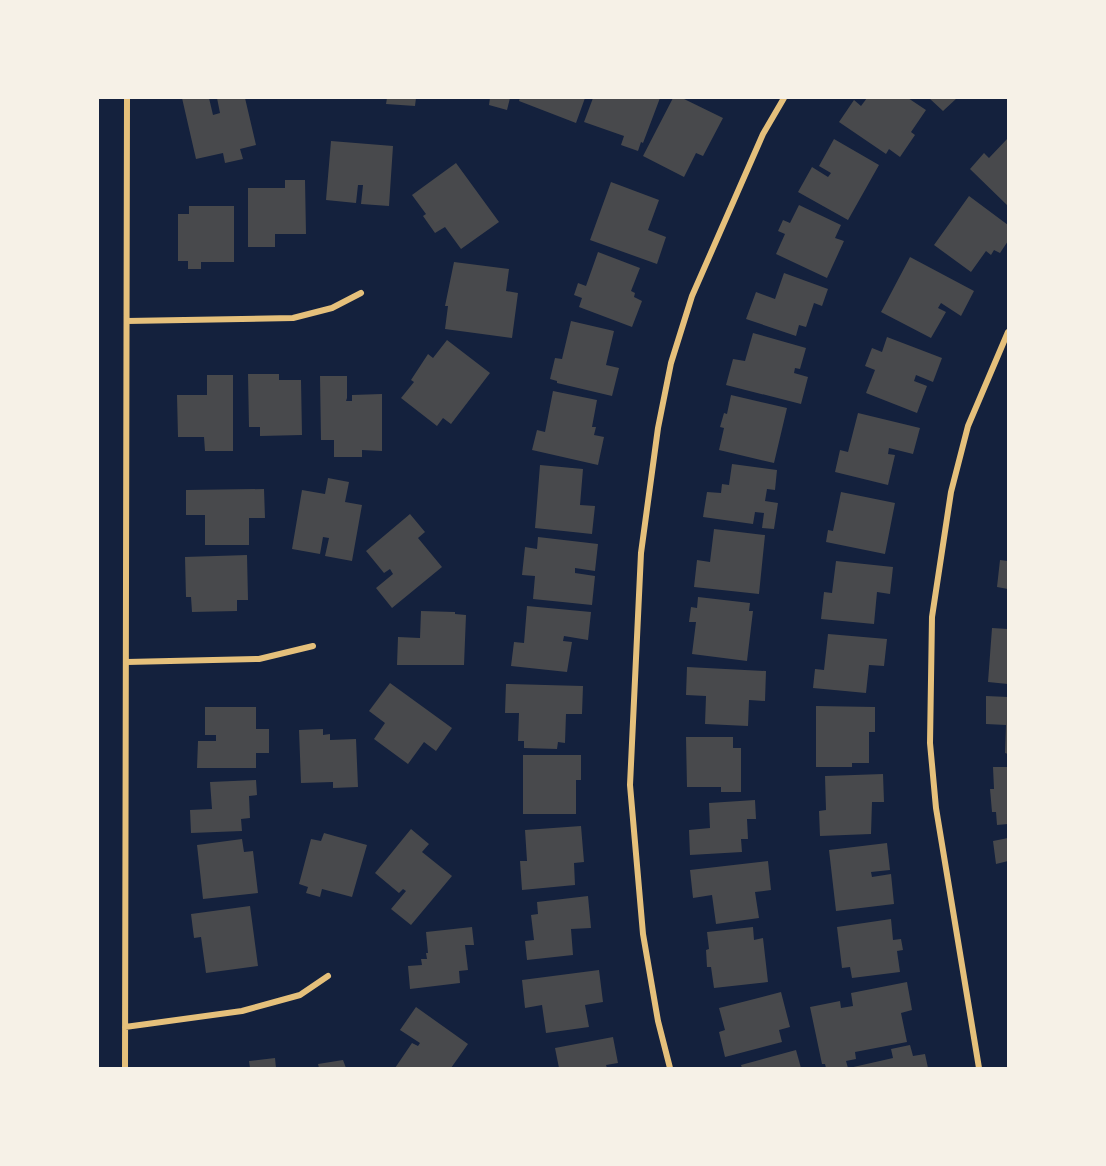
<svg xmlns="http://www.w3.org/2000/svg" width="1106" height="1166" font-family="Montserrat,sans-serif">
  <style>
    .building { fill: #48494c }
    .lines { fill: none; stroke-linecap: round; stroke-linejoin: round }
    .minor { stroke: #e5c07b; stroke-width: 6 }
  </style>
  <rect width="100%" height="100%" fill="#14213d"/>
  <path class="building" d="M 182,98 L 209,98 L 213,115 L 220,113 L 217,98 L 245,98 L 256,145 L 240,149 L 243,159 L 225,163 L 223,153 L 196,159 Z
    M 387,98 L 416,98 L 415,106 L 386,104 Z
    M 490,98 L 510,98 L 507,110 L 489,105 Z
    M 520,98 L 585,98 L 576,123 L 519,101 Z
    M 593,98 L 660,98 L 643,143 L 641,142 L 638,151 L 621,145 L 624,136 L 584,122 Z
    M 673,98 L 682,98 L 723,118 L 703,156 L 696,153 L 684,177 L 643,156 Z
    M 867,98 L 908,98 L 926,110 L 911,132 L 915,135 L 900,157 L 889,149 L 886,154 L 839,122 L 854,100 L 861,106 Z
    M 929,98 L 957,98 L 943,111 Z
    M 1008,138 L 1008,206 L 970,169 L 984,153 L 989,158 Z
    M 834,139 L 879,165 L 848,220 L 798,192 L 812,167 L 828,177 L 831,173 L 819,166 Z
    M 331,141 L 393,146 L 389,206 L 361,204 L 363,185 L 358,185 L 356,203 L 326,200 Z
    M 456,163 L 499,222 L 461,249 L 445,227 L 435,233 L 423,216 L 426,214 L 412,195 Z
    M 285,180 L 305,180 L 306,234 L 275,234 L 275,247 L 248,247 L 248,188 L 285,188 Z
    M 611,182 L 659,200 L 648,230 L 666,237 L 657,264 L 590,240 Z
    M 969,196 L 1008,225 L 1008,241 L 1000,253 L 994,250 L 991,255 L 986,251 L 971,272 L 934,245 Z
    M 799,205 L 841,225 L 835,238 L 844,241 L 827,278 L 776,254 L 785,234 L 778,231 L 783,220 L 790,223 Z
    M 189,206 L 234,206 L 234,262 L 201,262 L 201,269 L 188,269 L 188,261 L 178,261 L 178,214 L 189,214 Z
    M 598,252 L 640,268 L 631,291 L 635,293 L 634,297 L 642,301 L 632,327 L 579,307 L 582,298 L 574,295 L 578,283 L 586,286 Z
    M 910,257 L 974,291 L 961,316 L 941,303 L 938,308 L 946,312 L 931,338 L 881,312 Z
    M 454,262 L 509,269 L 506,291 L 518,293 L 512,338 L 445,329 L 448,306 L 445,306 Z
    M 784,273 L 828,289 L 822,306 L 814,303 L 806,327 L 799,325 L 796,336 L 746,319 L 756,292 L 775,299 Z
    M 571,321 L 614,331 L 606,365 L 619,368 L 612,396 L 557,383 L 557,381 L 550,379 L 555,358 L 562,359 Z
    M 753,333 L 806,348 L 800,369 L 795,368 L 794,373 L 808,377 L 801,404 L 726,385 L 733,359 L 745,361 Z
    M 887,337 L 942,358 L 933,382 L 916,375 L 914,381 L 927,386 L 917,413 L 866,393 L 875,370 L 865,366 L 872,348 L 882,352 Z
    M 447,340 L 490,373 L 451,424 L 443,418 L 437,426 L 401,398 L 414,382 L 411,380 L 428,354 L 433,358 Z
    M 248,374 L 279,374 L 279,380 L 301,380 L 302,435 L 260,436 L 260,427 L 249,427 Z
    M 207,375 L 233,375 L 233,451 L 205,451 L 204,437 L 178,437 L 177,395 L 207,395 Z
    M 320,376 L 347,376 L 347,398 L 346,401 L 352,401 L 352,395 L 382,394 L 382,451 L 362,450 L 362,457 L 334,457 L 334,440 L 321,440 Z
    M 553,391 L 597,400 L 592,427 L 596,427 L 594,435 L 604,437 L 598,465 L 532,450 L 537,430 L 545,432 Z
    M 731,395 L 787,408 L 774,463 L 719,450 L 724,428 L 720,427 L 724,413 L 727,414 Z
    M 858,413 L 920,428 L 913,454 L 889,448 L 888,454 L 895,455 L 888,485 L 835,472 L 840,450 L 848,452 Z
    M 732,464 L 777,470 L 775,490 L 767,489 L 765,501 L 778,503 L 774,529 L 762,528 L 764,513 L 755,512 L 753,524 L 703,517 L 707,492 L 721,493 L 722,484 L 729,485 Z
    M 540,465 L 583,469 L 580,505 L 595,506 L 592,534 L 535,528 Z
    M 328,478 L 349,482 L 345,502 L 362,505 L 352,561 L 325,556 L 329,538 L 323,537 L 320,554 L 292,549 L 302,490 L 325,494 Z
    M 264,489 L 265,518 L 249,518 L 249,545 L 205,545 L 205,515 L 186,515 L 186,490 Z
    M 841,492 L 895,503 L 885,554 L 826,542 L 828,530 L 833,531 Z
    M 410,514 L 425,532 L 418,538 L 442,567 L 392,608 L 376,588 L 393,574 L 390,569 L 384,573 L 366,551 Z
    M 714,529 L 765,535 L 759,594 L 694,587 L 697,560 L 710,562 Z
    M 538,537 L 598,544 L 595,571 L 575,568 L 575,573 L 595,576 L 592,605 L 533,599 L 535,576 L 522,575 L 525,547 L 537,549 Z
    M 247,555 L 248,600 L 237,600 L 237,611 L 192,612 L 191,597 L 186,597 L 185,557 Z
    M 1000,560 L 1008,561 L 1008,589 L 997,587 Z
    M 836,561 L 893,567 L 890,594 L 877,592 L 874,624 L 821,619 L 824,592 L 832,593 Z
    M 698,597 L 750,603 L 749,611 L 753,611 L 747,661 L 692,654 L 696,622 L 689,622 L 691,607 L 697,608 Z
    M 527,606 L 591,612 L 588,640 L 564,636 L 563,641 L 572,642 L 567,672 L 511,666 L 514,642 L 524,643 Z
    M 421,611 L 455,612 L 455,614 L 466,615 L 464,665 L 397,665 L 398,637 L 420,638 Z
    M 992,628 L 1008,629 L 1008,684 L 988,682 Z
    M 828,634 L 887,639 L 884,666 L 869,665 L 866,693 L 813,688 L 815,669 L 824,670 Z
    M 687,667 L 766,671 L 765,701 L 749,700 L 748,726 L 705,724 L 706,696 L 686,695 Z
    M 390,683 L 452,728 L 436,751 L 424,742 L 408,764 L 374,739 L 385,723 L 369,711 Z
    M 506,684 L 583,686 L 582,714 L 566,714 L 565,743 L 558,742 L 557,749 L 524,748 L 524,741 L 518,741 L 519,713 L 505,713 Z
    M 986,696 L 1008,697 L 1008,754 L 1005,753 L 1006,725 L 986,724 Z
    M 816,706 L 875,707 L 875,732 L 869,732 L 869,763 L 852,763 L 852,767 L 816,767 Z
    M 205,707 L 256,707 L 256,729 L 269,729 L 269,753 L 256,753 L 256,768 L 197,768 L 198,741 L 216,741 L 216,735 L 205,735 Z
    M 323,729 L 323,735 L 330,734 L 330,740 L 356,739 L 358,787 L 333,788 L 333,782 L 301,783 L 299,730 Z
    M 686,737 L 733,737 L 733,748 L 741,748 L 741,792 L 721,792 L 721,787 L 687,787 Z
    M 523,755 L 581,755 L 581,780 L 576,780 L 576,814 L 523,814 Z
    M 993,767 L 1008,767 L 1008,824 L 997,825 L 996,812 L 992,812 L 990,789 L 994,789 Z
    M 883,774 L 884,802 L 872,802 L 871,834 L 820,836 L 819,811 L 826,810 L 825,776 Z
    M 256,780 L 257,795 L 249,796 L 250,818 L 241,819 L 242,831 L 191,833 L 190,810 L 212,809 L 210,782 Z
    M 755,800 L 756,819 L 747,819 L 748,839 L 741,839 L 742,852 L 690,855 L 689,830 L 710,828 L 709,803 Z
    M 581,826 L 584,862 L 574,863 L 575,885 L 522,890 L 520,861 L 527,861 L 525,830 Z
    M 411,829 L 429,844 L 422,852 L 452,876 L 411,925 L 391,909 L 406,891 L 403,889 L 399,893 L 375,873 Z
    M 324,833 L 367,845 L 352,897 L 322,889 L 320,897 L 306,893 L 308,887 L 299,884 L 311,839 L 321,841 Z
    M 1008,838 L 1008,861 L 996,864 L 993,841 Z
    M 242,839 L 244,852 L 253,851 L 258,893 L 203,899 L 197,845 Z
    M 887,843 L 890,870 L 871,872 L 872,877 L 891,874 L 894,904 L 836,911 L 829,850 Z
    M 768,861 L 771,890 L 755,892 L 759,918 L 716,924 L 712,895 L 693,898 L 690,870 Z
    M 588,896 L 591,928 L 571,929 L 573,955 L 527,960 L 525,941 L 534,940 L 531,915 L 538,914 L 537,902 Z
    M 250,906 L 258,966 L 206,973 L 201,937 L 194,938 L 191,914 Z
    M 891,919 L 893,940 L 901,939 L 903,950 L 897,951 L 900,972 L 852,978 L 850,967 L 842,968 L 837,927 Z
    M 472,927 L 474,945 L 465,945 L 468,970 L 459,971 L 460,983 L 410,989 L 408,966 L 422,965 L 421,959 L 427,959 L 426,953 L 428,953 L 426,932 Z
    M 753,927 L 754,940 L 763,938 L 768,982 L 714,988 L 711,967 L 707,967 L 706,950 L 709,949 L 707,932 Z
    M 599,970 L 603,1002 L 585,1005 L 589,1027 L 546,1033 L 542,1005 L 525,1008 L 522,980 Z
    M 907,982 L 912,1010 L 901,1013 L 907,1042 L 855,1052 L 856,1059 L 846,1061 L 848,1068 L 826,1068 L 825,1064 L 822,1064 L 810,1007 L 840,1001 L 841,1008 L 853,1006 L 851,993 Z
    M 781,992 L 790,1027 L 779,1030 L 782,1042 L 725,1057 L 719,1032 L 725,1030 L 719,1008 Z
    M 416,1007 L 468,1044 L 451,1068 L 395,1068 L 412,1043 L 418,1046 L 420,1043 L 400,1030 Z
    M 613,1037 L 618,1063 L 606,1065 L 607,1068 L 559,1068 L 555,1048 Z
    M 910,1045 L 913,1056 L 925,1054 L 928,1068 L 849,1068 L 893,1058 L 891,1049 Z
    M 796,1050 L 801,1068 L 742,1068 L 741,1065 Z
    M 275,1058 L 276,1068 L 250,1068 L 249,1061 Z
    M 343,1060 L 346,1068 L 319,1068 L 318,1064 Z"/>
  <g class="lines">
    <path class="minor" d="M 127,321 L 293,318 L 332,308 L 361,293
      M 127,662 L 259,659 L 313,646
      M 125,1027 L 242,1011 L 300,995 L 328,976
      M 125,1068 L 127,98
      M 670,1068 L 658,1021 L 643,934 L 630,785 L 641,553 L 658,428 L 671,363 L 692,296 L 763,134 L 784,98
      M 979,1068 L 936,808 L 930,743 L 932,617 L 951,492 L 968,426 L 1008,332"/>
  </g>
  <rect width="1106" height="1166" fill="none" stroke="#f6f1e7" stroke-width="198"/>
</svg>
